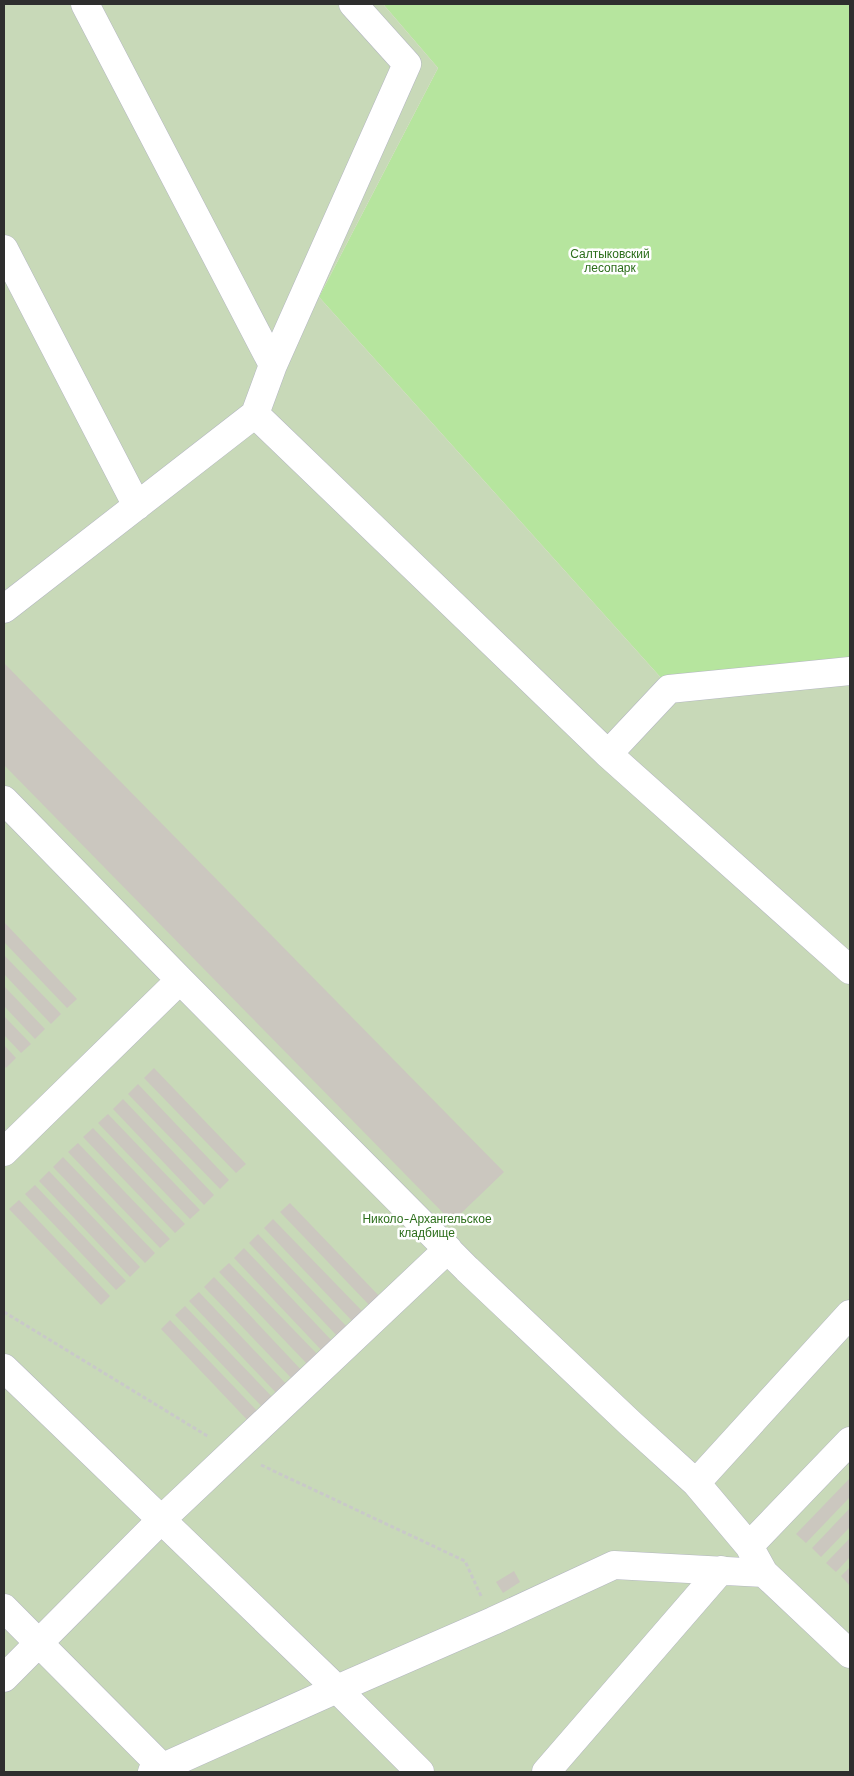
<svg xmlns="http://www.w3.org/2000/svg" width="854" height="1776" font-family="'Work Sans',sans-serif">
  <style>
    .green { fill: #b6e59e }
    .cemetery { fill: #c8d9b8 }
    .building { fill: #cbc7bf }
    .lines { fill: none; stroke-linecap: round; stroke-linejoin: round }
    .minor-casing { stroke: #b4b7c1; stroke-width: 29 }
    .path { stroke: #c9c9c9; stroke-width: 3; stroke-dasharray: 4 2.5; stroke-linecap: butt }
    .minor { stroke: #fff; stroke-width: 28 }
    .labels { text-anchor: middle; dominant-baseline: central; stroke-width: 5; stroke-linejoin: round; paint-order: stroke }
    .park-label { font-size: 12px; fill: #2c6e1b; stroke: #fff }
  </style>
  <rect width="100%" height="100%" fill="#efe9e1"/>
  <path class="green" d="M 383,4 L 850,4 L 850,661 L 662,679 L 319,297 L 438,68 Z"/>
  <path class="cemetery" d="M 4,4 L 383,4 L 438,68 L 319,297 L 662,679 L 850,661 L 850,1772 L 4,1772 Z"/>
  <path class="building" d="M 4,663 L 504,1172 L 452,1222 L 4,765 Z
    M 4,922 L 77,999 L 67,1008 L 4,942 Z
    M 4,955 L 61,1014 L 51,1024 L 4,974 Z
    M 4,986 L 45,1029 L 35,1039 L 4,1006 Z
    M 4,1016 L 31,1044 L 21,1053 L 4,1035 Z
    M 4,1045 L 16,1058 L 6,1068 L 4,1065 Z
    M 154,1068 L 246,1164 L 236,1173 L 144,1078 Z
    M 138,1084 L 229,1180 L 220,1189 L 128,1094 Z
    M 123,1099 L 214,1195 L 204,1205 L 113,1109 Z
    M 108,1114 L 200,1210 L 190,1219 L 98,1123 Z
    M 93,1128 L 185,1224 L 175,1233 L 83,1137 Z
    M 78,1143 L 170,1239 L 160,1248 L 68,1152 Z
    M 63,1157 L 155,1253 L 145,1263 L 53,1167 Z
    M 49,1171 L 140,1267 L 130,1277 L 39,1181 Z
    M 35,1185 L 126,1281 L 116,1290 L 25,1194 Z
    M 19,1200 L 110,1296 L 101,1305 L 9,1209 Z
    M 290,1203 L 382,1299 L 372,1308 L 280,1212 Z
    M 273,1219 L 365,1314 L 355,1324 L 264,1228 Z
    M 258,1234 L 350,1330 L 340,1339 L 249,1243 Z
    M 244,1248 L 335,1344 L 325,1354 L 234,1258 Z
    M 229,1263 L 321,1358 L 311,1368 L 219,1272 Z
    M 214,1277 L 305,1374 L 296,1383 L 204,1287 Z
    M 199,1292 L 290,1388 L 280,1397 L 189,1301 Z
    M 185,1306 L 276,1401 L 266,1411 L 175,1315 Z
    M 170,1320 L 262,1416 L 252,1425 L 161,1329 Z
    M 850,1478 L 850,1497 L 806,1543 L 796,1534 Z
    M 850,1508 L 850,1527 L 821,1557 L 812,1548 Z
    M 850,1538 L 850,1557 L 836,1572 L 826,1563 Z
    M 850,1567 L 850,1586 L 841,1576 Z
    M 514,1571 L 520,1582 L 503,1593 L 496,1582 Z"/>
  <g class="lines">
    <g class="minor-casing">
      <path id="minor" d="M 4,249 L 137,506
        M 273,365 L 407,64 L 353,4
        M 255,414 L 608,754
        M 4,609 L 255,414 L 273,365 L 85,4
        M 850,671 L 669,689 L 608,754 L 850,970
        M 4,800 L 180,980 L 467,1269 L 631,1424 L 696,1483 L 749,1546 L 764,1573
        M 4,1152 L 180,980
        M 4,1368 L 337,1689 L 420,1772
        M 696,1483 L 850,1314
        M 749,1546 L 850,1441
        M 4,1608 L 167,1772
        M 4,1678 L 161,1520 L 448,1249
        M 152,1772 L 337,1689 L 493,1621 L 614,1565 L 764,1573 L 850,1654
        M 546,1772 L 721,1570"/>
    </g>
    <path class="path" d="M 4,1312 L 209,1437
      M 261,1465 L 465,1561 L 481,1596"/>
    <use href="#minor" class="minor"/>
  </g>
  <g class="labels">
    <g class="park-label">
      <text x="610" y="254">Салтыковский<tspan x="610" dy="14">лесопарк</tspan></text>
      <text x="427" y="1219">Николо-Архангельское<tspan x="427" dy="14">кладбище</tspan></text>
    </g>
  </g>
  <rect width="854" height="1776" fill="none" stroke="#2e2e2e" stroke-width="10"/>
</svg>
